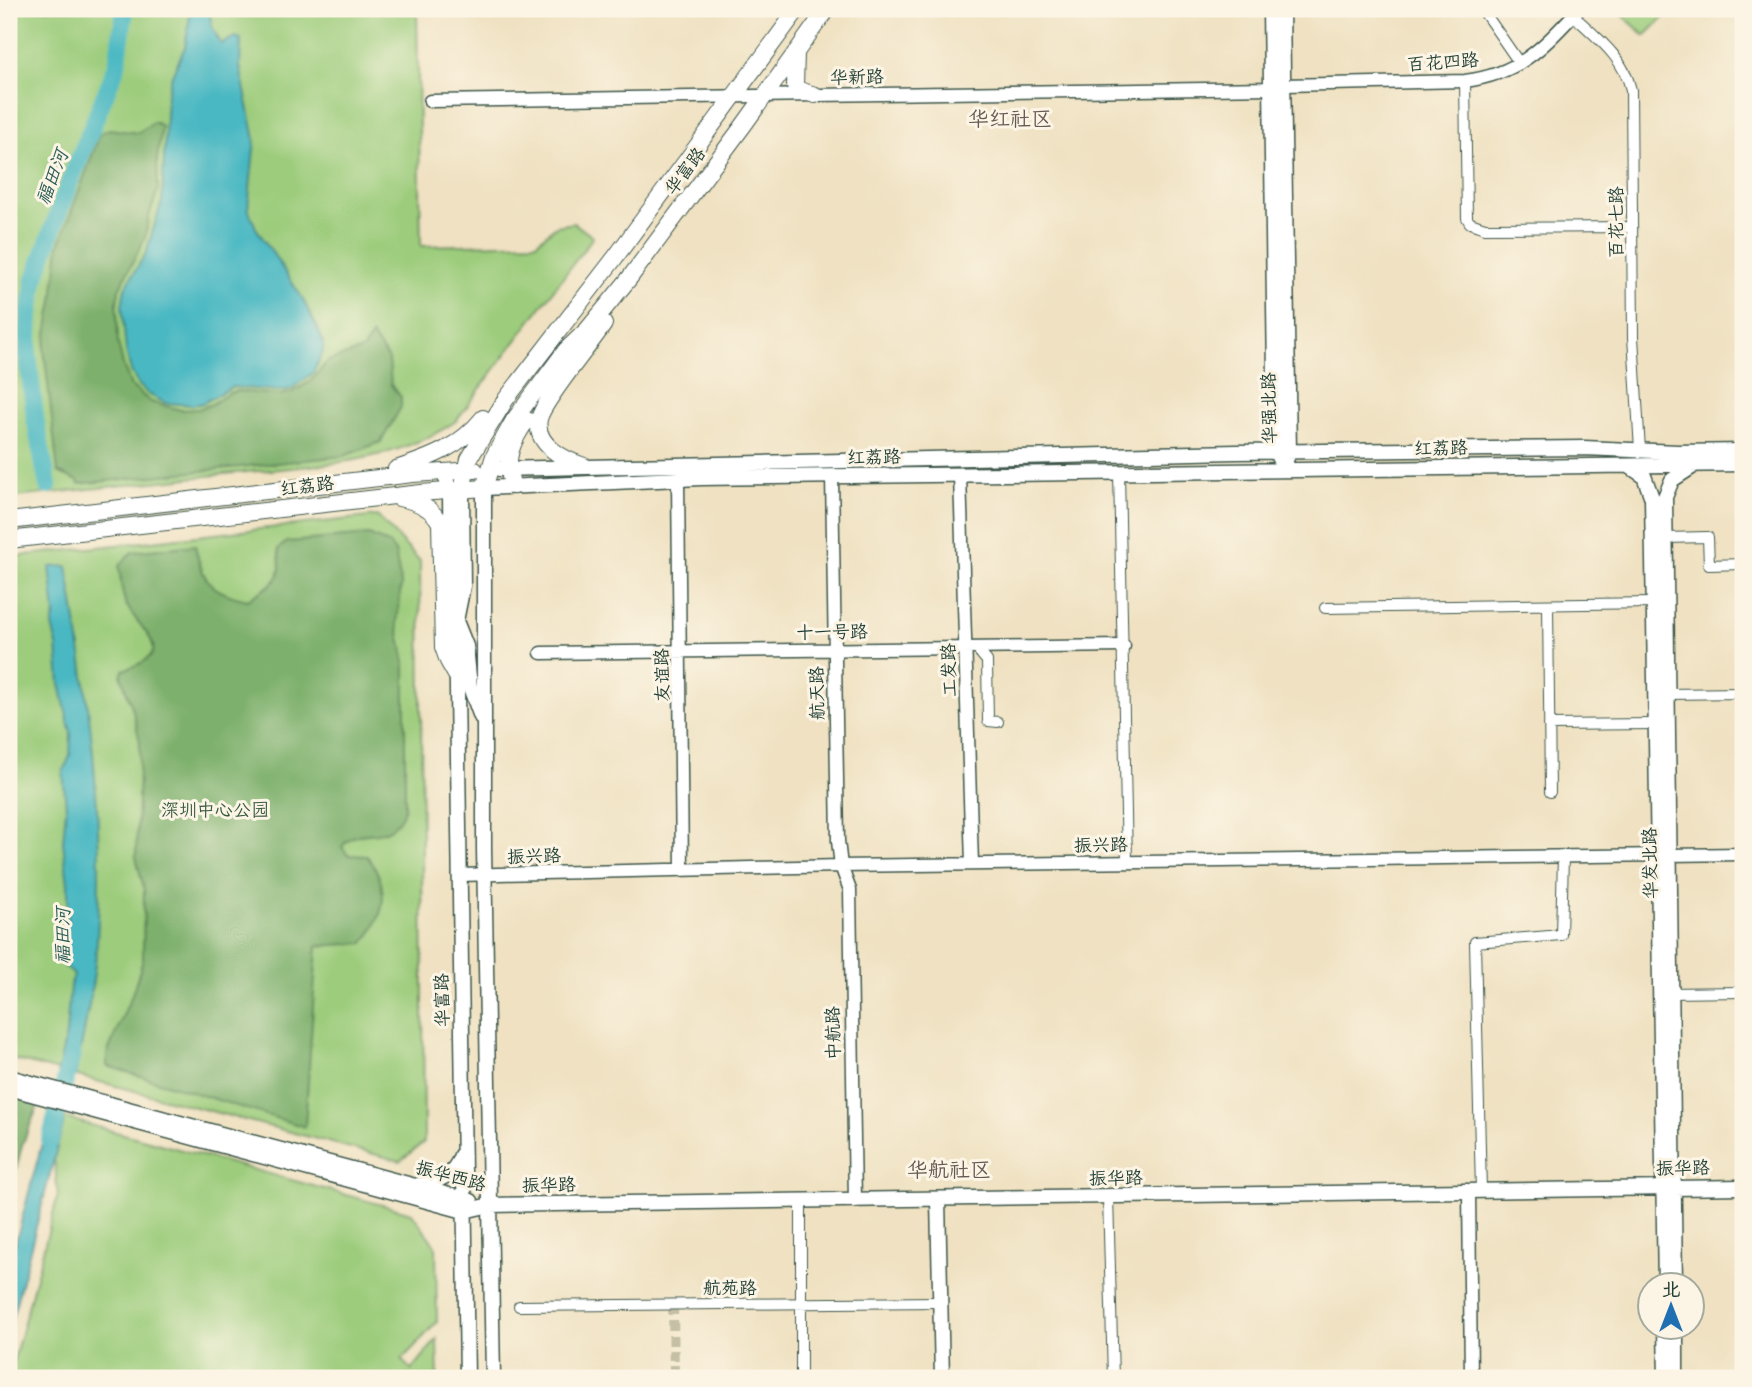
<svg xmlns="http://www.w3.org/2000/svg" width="1752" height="1387" font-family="'Shantell Sans','LXGW WenKai TC',sans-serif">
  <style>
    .green { fill: #9ccc7c; stroke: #5e8458; stroke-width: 2 }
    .forest { fill: #7db06c; stroke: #4e7650; stroke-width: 2 }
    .water { fill: #4ab8c2; stroke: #347a7b; stroke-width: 2 }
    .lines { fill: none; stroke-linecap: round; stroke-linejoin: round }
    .river { stroke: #4ab8c2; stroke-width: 18 }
    .minor-tunnel { stroke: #c5c0a5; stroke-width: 10; stroke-dasharray: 10 5; stroke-linecap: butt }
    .minor-casing { stroke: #3e5649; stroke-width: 12 }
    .tertiary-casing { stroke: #3e5649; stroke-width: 15 }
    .secondary-casing { stroke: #3e5649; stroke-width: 17 }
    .primary-casing { stroke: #3e5649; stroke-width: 18 }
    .minor { stroke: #fff; stroke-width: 10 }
    .tertiary { stroke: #fff; stroke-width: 12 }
    .secondary { stroke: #fff; stroke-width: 14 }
    .primary { stroke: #fff; stroke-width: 16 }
    .labels { text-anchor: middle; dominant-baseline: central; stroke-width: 6; stroke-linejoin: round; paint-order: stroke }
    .street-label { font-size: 18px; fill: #1f3d34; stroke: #fcf5e5 }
    .park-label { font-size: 18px; fill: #385a42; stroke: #fcf5e5 }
    .water-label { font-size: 19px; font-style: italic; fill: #2a5c58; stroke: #fcf5e5 }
    .quarter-label { font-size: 21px; fill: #665b54; stroke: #fcf5e5 }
  </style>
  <rect width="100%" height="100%" fill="#fcf5e5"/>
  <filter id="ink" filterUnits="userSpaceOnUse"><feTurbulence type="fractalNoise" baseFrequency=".0143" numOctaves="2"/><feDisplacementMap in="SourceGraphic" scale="14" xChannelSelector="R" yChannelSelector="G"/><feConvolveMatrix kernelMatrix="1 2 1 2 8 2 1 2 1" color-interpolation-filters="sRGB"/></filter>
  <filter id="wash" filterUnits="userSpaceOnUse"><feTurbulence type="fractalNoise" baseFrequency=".00686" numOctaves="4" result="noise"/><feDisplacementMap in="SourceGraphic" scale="28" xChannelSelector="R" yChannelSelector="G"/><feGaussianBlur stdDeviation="1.57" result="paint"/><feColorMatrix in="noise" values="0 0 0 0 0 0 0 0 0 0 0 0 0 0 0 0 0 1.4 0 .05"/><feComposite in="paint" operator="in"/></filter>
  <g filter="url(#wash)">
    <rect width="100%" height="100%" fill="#efe1c1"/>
    <path class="green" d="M 9,9 L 417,9 L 421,246 L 536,243 L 556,226 L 574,223 L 593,237 L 456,421 C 390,467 302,466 225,474 C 153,482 81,490 9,498 Z
      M 1631,9 L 1672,9 L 1645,36 L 1624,16 Z
      M 377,516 L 420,561 L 424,1142 L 400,1161 L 9,1058 L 9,557 Z
      M 65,1118 L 412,1213 L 436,1247 L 437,1322 L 402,1360 L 412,1370 L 437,1339 L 438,1378 L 9,1378 L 58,1195 L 54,1156 Z"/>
    <path class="forest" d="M 154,122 L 162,126 L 157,159 L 158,190 L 149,216 L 145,238 L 119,289 L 117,302 L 118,343 L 123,365 L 131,386 L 151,402 L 181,410 L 198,409 L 212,404 L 229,393 L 237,391 L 279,395 L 290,393 L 310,382 L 328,361 L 362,350 L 372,336 L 389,360 L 391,385 L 401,397 L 401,407 L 381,442 L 344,456 L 79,484 L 78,481 L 58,472 L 44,349 L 53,301 L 59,245 L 100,134 L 109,129 L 138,133 Z
      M 369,535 L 389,544 L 395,552 L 401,584 L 397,623 L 405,662 L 405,808 C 388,851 360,820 342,847 L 348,855 L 367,856 C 391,887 386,913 364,943 L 317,946 L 305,1127 L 107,1066 L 107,1054 L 133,992 L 143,960 L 144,889 L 136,857 L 140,742 L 133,710 L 121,676 L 123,670 C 180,653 142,634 126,604 C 121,593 121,578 119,566 L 132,552 L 195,545 C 203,582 210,592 248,600 C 274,581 285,583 278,549 L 287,542 Z
      M 9,1093 L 40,1101 L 22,1145 L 9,1199 Z"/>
    <path class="water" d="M 191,9 L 209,9 L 212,27 L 221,44 L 235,37 L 241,39 L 240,67 L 255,139 L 248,208 L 256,228 L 301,296 L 319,331 L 323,342 L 323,352 L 313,373 L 291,389 L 280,391 L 232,387 L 203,403 L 193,405 L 165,403 L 148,394 L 138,384 L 131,371 L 126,350 L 122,306 L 125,288 L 146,253 L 162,201 L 167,94 L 172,75 L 185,47 Z
      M 67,566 C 88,689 105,815 97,941 C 94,987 84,1032 75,1077 L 58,1073 L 66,1034 L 70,986 L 74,975 L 62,964 L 60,957 L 68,915 L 68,884 L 63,842 L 66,808 L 63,772 L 70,756 L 71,734 L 60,684 L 57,645 L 52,626 L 55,614 L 50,567 Z
      M 49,1117 L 64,1121 L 9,1330 L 9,1267 Z"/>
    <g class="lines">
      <path class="river" d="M 48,486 L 35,418 L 28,355 L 30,314 L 35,279 L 65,194 L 117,65 L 125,9
        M 50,1141 L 72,1053"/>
    </g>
  </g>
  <g filter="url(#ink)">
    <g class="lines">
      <path class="minor-tunnel" d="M 673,1305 L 674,1378"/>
      <g class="minor-casing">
        <path id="minor" d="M 1482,9 L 1520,64
          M 1573,15 C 1596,37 1624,57 1631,90 L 1633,337 L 1640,450
          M 1465,81 L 1467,218 L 1470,223 L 1485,228 L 1632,227
          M 1119,472 L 1127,862
          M 1665,538 L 1708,537 L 1709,565 L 1743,564
          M 1548,605 L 1550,792
          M 1325,608 L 1653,603
          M 976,648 L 987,661 L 988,721 L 998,722
          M 1667,694 L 1743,693
          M 1549,725 L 1655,724
          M 1667,993 L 1743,992
          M 1481,1191 L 1475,942 L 1561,935 L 1563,856
          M 1108,1197 L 1113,1378
          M 801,1201 L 801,1378
          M 519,1306 L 941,1302"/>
      </g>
      <g class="tertiary-casing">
        <path id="tertiary" d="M 430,101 C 710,99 990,92 1271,88 L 1284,85 L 1465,81 C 1520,74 1543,47 1579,9
          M 960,475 L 972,864
          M 832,476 L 838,841 L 841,866 L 850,890 L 855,1201
          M 678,480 L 682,869
          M 541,653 L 1124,646
          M 459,875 L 841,866 L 1743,854
          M 1469,1191 L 1471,1378"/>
      </g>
      <g class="secondary-casing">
        <path id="secondary" d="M 1270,9 L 1276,452 L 1279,459
          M 1282,9 L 1289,452 L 1287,458
          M 1629,466 L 1644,476 L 1652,498 L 1665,1286
          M 499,469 L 1236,452 L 1584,448 L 1678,452 L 1743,451
          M 444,472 L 450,491 L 451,599 L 456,621 L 466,646 L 470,687 L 481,717
          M 462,490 L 463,586 L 456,621 L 467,1378
          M 9,1077 L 471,1201
          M 9,1088 L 464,1211 L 490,1205 L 1743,1187
          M 418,1185 C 438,1183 455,1174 461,1155
          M 938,1200 L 942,1378
          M 1675,1286 L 1665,497 L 1672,480 L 1692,467
          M 1665,1328 L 1666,1378
          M 1676,1328 L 1676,1378
          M 493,1378 L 484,848 L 484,488 L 701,478 L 1743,464"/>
      </g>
      <g class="primary-casing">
        <path id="primary" d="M 796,52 L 795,86 L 799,90 L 815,95
          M 584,466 C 565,460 534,445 539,419 C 543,401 591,344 604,324
          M 396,469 C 430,458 460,447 483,418
          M 513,486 C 503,460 512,441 527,420
          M 462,490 L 469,459 L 506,399 L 614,259 L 798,9
          M 399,498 C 416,501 432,507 440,523 L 443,647 L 448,661 L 456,675
          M 9,521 L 413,474 L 475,470
          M 9,540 L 421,493 L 484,488 L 494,456 L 514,420 L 566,350 L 587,330 L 628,280 L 743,126 L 827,9"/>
      </g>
      <use href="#minor" class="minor"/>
      <use href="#tertiary" class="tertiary"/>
      <use href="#secondary" class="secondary"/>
      <use href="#primary" class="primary"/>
    </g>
  </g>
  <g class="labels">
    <g class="street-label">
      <text transform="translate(1443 62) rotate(-4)">百花四路</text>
      <text transform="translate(857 77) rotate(-1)">华新路</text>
      <text transform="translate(685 171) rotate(-53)">华富路</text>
      <text transform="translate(1616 222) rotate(-90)">百花七路</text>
      <text transform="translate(1269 408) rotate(-91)">华强北路</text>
      <text transform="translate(1441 448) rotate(-1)">红荔路</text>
      <text transform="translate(874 457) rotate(-1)">红荔路</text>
      <text transform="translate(307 486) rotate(-7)">红荔路</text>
      <text transform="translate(832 632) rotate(-1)">十一号路</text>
      <text transform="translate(949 670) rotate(-92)">工发路</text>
      <text transform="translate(662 675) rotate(-91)">友谊路</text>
      <text transform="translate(817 693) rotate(-91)">航天路</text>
      <text transform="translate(1101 845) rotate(-1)">振兴路</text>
      <text transform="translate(534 856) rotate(-2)">振兴路</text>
      <text transform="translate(1650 863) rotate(-91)">华发北路</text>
      <text transform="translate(442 1000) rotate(-91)">华富路</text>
      <text transform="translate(833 1033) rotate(-91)">中航路</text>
      <text transform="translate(1683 1168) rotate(-1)">振华路</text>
      <text transform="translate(451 1176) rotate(15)">振华西路</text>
      <text transform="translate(1116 1178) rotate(-1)">振华路</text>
      <text transform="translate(549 1185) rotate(-1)">振华路</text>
      <text x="730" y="1288">航苑路</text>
    </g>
    <g class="park-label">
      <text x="215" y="810">深圳中心公园</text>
    </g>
    <g class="water-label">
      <text transform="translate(52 177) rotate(-69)">福田河</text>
      <text transform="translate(62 936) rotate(-90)">福田河</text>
    </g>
    <g class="quarter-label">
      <text x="1010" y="119">华红社区</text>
      <text x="949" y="1170">华航社区</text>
    </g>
  </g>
  <rect width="1752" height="1387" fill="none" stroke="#fcf5e5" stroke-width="35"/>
  <g transform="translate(1671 1306)"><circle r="33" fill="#fcf5e5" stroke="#a4ab9e" stroke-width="2"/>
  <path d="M0-5L12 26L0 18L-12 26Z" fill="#1f6fb2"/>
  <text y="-10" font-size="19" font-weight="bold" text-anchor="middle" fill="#1f3d34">北</text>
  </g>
</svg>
